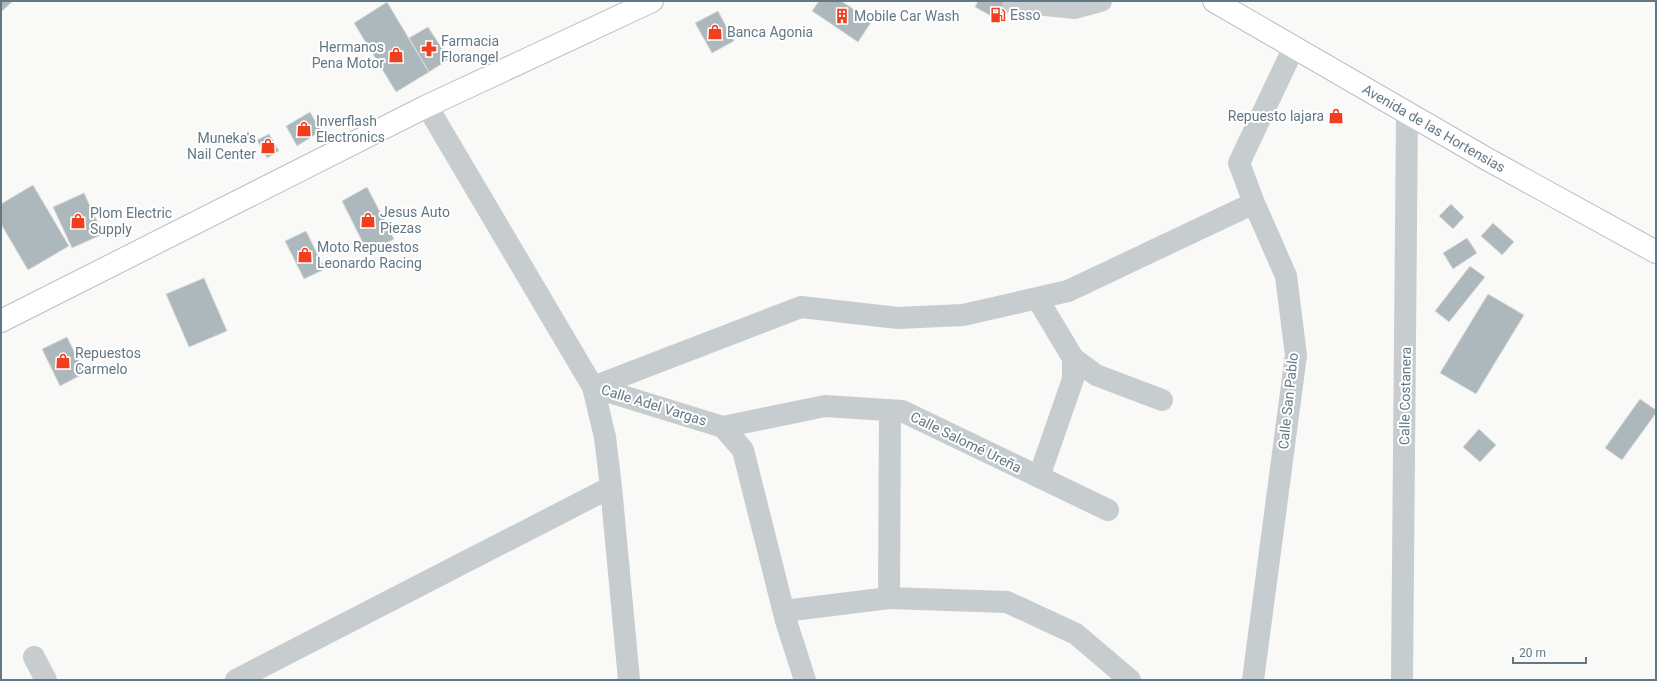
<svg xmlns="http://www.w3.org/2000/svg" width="1657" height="681" font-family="Roboto,sans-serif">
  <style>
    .building { fill: #adb8bc; stroke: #dbdbd9 }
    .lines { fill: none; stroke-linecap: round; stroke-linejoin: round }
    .major-casing { stroke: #babfc2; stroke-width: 24 }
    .minor { stroke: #c7cccf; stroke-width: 22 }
    .major { stroke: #fff; stroke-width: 22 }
    .labels { text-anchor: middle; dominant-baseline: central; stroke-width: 4; stroke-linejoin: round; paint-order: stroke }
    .poi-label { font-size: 14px; fill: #627884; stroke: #fff; text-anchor: start }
    .street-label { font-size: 14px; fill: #627884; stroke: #fff }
  </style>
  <rect width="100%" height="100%" fill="#f9f9f7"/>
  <path class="building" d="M 1,1 L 13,1 L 1,12 Z
    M 819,1 L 841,1 L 872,21 L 858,42 L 812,11 Z
    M 978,1 L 1014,1 L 1002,22 L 975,7 Z
    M 387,2 L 429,72 L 396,92 L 354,23 Z
    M 718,11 L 734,41 L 712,53 L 695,23 Z
    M 428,27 L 449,59 L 429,72 L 409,38 Z
    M 310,112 L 321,131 L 297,146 L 286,126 Z
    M 269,134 L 279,151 L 267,158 L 257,140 Z
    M 33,185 L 69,246 L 28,270 L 1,224 L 1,204 Z
    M 367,187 L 394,239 L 368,253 L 342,201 Z
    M 84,193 L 103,234 L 72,248 L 53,207 Z
    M 1451,204 L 1464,217 L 1453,229 L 1439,216 Z
    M 1493,223 L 1514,242 L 1502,255 L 1481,236 Z
    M 306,231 L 325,269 L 304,279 L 285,241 Z
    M 1467,238 L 1477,253 L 1453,269 L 1443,253 Z
    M 1470,266 L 1485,277 L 1449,322 L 1435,311 Z
    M 204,278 L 227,331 L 189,347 L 166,294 Z
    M 1488,294 L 1524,315 L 1476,394 L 1440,373 Z
    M 67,337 L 85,373 L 60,386 L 42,349 Z
    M 1640,399 L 1656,410 L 1656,413 L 1622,460 L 1605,448 Z
    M 1479,429 L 1496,445 L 1480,462 L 1463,447 Z"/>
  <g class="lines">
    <g class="major-casing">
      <g id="major">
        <path id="s1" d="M 1214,1 L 1487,159 L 1656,252"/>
        <path d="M 1,321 L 427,106 L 652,1"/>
      </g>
    </g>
    <path class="minor" d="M 1013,2 L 1075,8 L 1101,1
      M 427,106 L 593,387 L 723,427 L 743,450 L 786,621 L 805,680
      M 1037,298 L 1073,358 L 1073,379 L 1039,477
      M 1073,358 L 1096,375 L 1162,400
      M 723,427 L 825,406 L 902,411 L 1108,510
      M 889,598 L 890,410
      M 784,611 L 889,598 L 1007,602 L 1076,634 L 1130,680
      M 34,657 L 46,680
      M 236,680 L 611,487
      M 629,680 L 611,487 L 605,437 L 593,387 L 801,307 L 898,318 L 963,315 L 1068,291 L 1254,203
      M 1253,680 L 1296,355 L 1286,276 L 1254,203 L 1239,163 L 1294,47
      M 1402,680 L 1407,113"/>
    <use href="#major" class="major"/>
  </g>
  <defs>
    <g id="fuel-bare" transform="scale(1.2)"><path d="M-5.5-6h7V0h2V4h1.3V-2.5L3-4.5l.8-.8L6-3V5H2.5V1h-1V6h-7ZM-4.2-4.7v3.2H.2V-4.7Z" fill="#f13e1f" stroke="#fff" stroke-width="2.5" paint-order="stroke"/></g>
    <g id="building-bare" transform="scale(1.2)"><path d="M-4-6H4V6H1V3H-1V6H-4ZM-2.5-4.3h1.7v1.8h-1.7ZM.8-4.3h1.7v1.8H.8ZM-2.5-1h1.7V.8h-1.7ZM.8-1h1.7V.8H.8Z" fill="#f13e1f" stroke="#fff" stroke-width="2.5" paint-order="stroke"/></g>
    <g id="shop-bare" transform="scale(1.2)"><path d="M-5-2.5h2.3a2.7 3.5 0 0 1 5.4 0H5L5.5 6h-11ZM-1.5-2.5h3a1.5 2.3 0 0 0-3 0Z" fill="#f13e1f" stroke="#fff" stroke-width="2.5" paint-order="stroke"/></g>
    <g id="pharmacy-bare" transform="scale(1.2)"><path d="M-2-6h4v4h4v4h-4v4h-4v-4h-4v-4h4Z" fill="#f13e1f" stroke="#fff" stroke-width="2.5" paint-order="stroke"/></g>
  </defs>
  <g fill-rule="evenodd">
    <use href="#fuel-bare" x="998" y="15"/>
    <use href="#building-bare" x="842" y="16"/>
    <use href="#shop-bare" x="715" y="32"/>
    <use href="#pharmacy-bare" x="429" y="49"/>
    <use href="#shop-bare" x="396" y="55"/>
    <use href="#shop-bare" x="1336" y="116"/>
    <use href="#shop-bare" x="304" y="129"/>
    <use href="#shop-bare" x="268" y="146"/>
    <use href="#shop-bare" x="368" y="220"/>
    <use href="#shop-bare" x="78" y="221"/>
    <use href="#shop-bare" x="305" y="255"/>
    <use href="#shop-bare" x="63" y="361"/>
  </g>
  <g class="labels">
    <g class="poi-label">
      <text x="1010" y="15">Esso</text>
      <text x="854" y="16">Mobile Car Wash</text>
      <text x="727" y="32">Banca Agonia</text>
      <text x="441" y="41">Farmacia<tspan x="441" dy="16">Florangel</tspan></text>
      <text x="384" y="47" text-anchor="end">Hermanos<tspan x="384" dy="16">Pena Motor</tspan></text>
      <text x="1324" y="116" text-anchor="end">Repuesto lajara</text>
      <text x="316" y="121">Inverflash<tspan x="316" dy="16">Electronics</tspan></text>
      <text x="256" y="138" text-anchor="end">Muneka's<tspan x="256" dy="16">Nail Center</tspan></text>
      <text x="380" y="212">Jesus Auto<tspan x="380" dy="16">Piezas</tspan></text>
      <text x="90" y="213">Plom Electric<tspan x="90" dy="16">Supply</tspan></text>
      <text x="317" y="247">Moto Repuestos<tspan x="317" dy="16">Leonardo Racing</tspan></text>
      <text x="75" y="353">Repuestos<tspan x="75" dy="16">Carmelo</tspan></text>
    </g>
    <g class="street-label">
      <text stroke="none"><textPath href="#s1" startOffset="254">Avenida de las Hortensias</textPath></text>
      <text transform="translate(1405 396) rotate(-89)">Calle Costanera</text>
      <text transform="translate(1288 401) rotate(-84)">Calle San Pablo</text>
      <text transform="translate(654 405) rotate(17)">Calle Adel Vargas</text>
      <text transform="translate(966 442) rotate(26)">Calle Salomé Ureña</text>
    </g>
  </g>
  <rect width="1657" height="681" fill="none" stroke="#627884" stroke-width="4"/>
  <path d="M1513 657v6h73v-6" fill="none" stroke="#627884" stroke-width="2"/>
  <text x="1519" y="657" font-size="12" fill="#627884" stroke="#ffffff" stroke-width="3" paint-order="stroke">20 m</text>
</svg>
